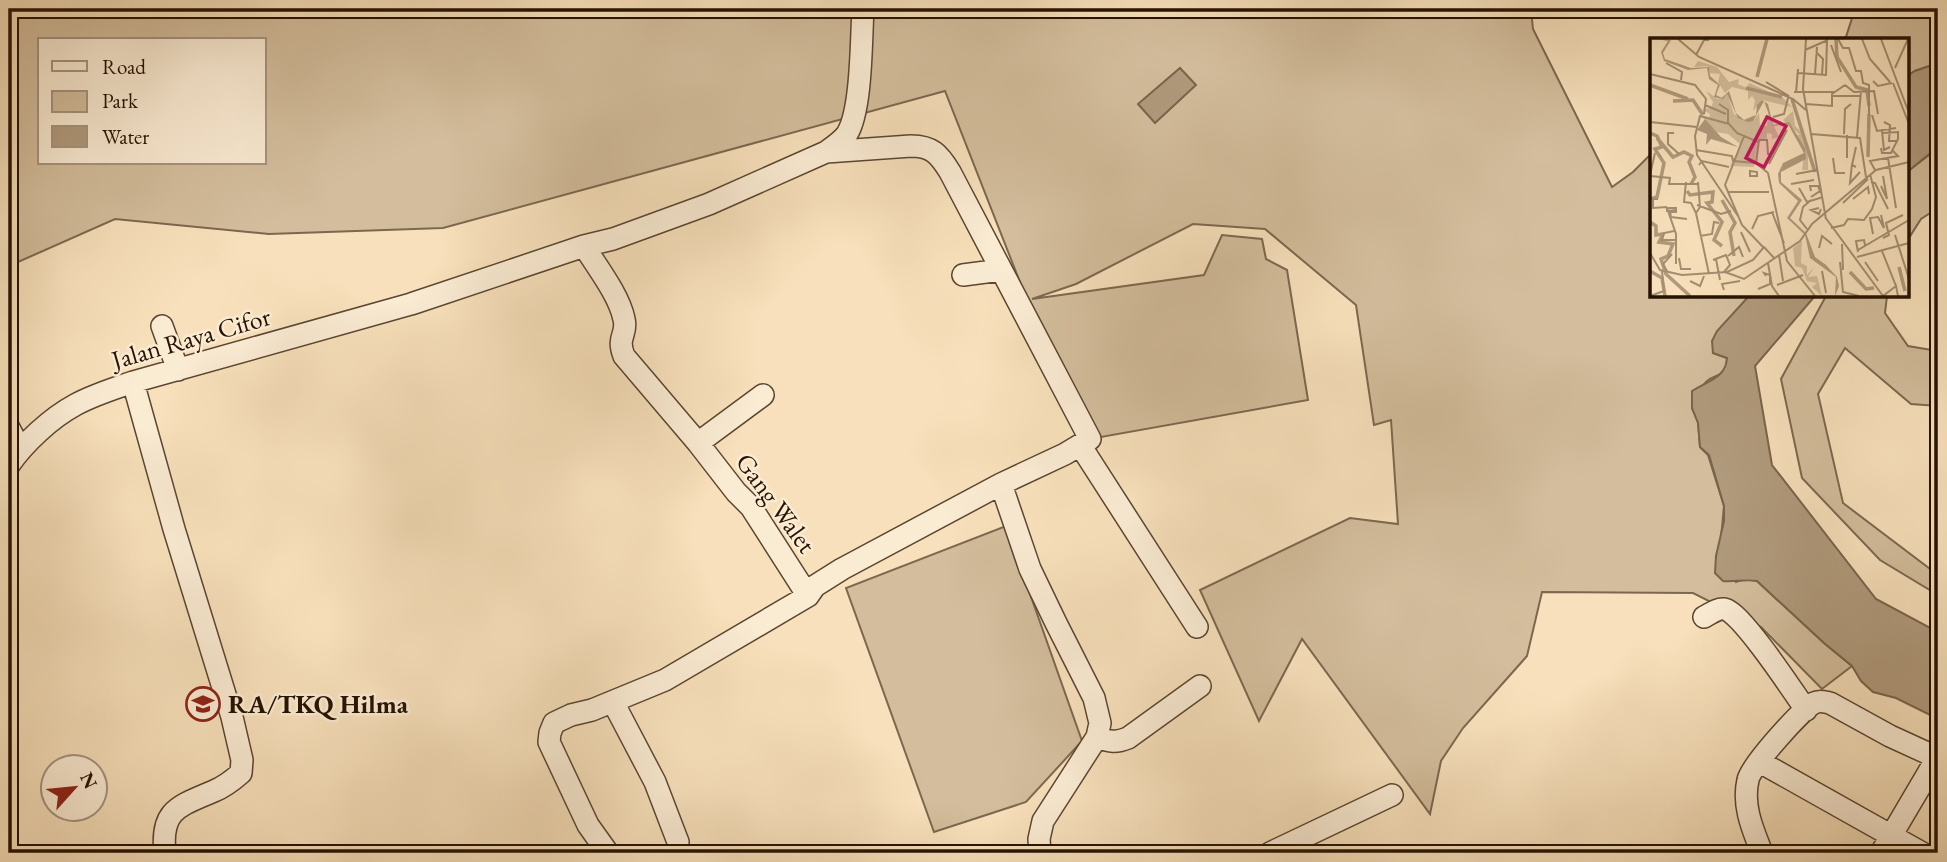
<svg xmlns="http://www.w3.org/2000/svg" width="1947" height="862" font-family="'EB Garamond',serif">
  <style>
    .green { fill: #d3bd9c; stroke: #7c684f; stroke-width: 2; fill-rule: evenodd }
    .water { fill: #b09a7c; stroke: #79644b; stroke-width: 2 }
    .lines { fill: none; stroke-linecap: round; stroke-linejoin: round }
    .minor-casing { stroke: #5a4630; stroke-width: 24 }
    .minor { stroke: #faebd3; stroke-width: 21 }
    .labels { text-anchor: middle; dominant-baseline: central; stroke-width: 5; stroke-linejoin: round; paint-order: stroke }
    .street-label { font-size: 26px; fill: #261202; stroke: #faebd3 }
    .poi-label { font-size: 26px; font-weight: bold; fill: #261202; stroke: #faebd3; text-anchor: start }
    .inset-river { fill: none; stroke: #b09a7c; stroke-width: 3.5 }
    .inset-road { fill: none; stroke: #a38e71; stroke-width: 2 }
    .view { fill: #c2185b; fill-opacity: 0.15; stroke: #c2185b; stroke-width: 3.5 }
    .inset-edge { fill: none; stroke: #261202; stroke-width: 3.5 }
  </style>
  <rect width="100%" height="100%" fill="#f7e0bb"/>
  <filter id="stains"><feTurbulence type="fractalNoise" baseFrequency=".00286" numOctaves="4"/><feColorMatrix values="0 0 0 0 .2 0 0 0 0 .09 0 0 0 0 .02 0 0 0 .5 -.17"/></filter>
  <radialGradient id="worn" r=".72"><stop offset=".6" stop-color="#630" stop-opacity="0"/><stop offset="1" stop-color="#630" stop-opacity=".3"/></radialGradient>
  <path class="green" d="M 9,9 L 1531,9 L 1533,29 L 1612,187 L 1633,172 L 1651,154 L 1651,296 L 1749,296 L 1739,308 L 1713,353 L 1727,358 C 1726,380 1716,372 1706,382 C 1700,388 1696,401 1692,408 L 1698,422 L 1700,447 L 1708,455 L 1724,506 L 1721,538 L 1736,582 L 1745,579 L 1757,581 L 1824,643 L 1852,666 L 1822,689 L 1761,627 L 1693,593 L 1542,592 L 1527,656 L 1463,728 L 1441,761 L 1430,814 L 1302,639 L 1259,721 L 1200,590 L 1350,518 L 1398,524 L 1391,420 L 1374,425 L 1356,305 L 1265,229 L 1193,224 L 1076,284 L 1032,299 L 1204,275 L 1222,235 L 1262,239 L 1266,259 L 1287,270 L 1308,400 L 1090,439 L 1027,300 L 945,91 L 443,228 L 269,234 L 115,219 L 9,266 ZM 40,40 L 264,40 L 264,163 L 40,163 Z
    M 1855,9 L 1938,9 L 1938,63 L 1915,71 L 1907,76 L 1907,40 L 1845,40 Z
    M 1938,148 L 1938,208 L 1921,219 L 1907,241 L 1907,172 Z
    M 1826,296 L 1887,296 L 1885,313 L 1908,346 L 1938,351 L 1938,406 L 1911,404 L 1845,348 L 1818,394 L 1843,503 L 1938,575 L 1938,595 L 1880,560 L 1802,478 L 1781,379 Z
    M 1006,526 L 1082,741 L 1026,802 L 934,832 L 846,588 Z"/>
  <path class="water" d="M 1938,63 L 1938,147 L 1907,172 L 1907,76 L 1915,71 Z
    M 1180,68 L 1196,85 L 1155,123 L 1138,104 Z
    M 1749,296 L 1815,296 L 1755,366 L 1772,465 L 1876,599 L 1938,632 L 1938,719 L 1896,698 L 1873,692 L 1861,681 L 1852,666 L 1824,643 L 1757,581 C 1745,579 1735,582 1723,581 L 1715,573 L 1716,556 L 1724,521 L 1724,506 L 1709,455 L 1700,447 L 1698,423 L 1692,408 L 1692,391 C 1707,381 1726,378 1727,358 L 1713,353 L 1712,341 L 1717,331 Z"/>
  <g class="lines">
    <g class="minor-casing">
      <path id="minor" d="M 826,152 C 833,147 842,141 847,134 C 862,110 861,39 863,9
        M 584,246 C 597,267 619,295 624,319 C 628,335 616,336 624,356 L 698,443 L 736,492 L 751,507 L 808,596
        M 963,275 L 1001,270
        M 162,326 L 178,370
        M 133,382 L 174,529 L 232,717 L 242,760 L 241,773 C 233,780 224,787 214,791 C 180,806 160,809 165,853
        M 9,428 L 20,449
        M 698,443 L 763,395
        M 1080,445 L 1197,627
        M 9,465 C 24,443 51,418 75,405 C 93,395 113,389 133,382 L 411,304 L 584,246 L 613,239 L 709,204 L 826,152 L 911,146 C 932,146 939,154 950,172 L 1090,439 L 1065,454 L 1001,484 L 842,569 L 815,586 L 808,596 L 665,680 L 592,710 L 571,715 L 554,723 L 550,733 L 549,742 L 588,825 L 608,853
        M 1001,484 L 1030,569 L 1056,623 L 1094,698 L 1100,723 L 1097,737 L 1043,821 L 1039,839 L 1040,853
        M 1704,617 C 1710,614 1718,608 1724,609 C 1739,609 1795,694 1806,710
        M 613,702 L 655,782 L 678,842
        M 1097,737 C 1110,742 1116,743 1128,738 L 1200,686
        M 1760,762 L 1922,853
        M 1270,853 L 1392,795
        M 1762,853 C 1753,830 1742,806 1748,780 C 1750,767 1801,710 1814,703 C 1820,700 1824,702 1830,703 L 1890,736 L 1938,758
        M 1881,853 L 1937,758"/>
    </g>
    <use href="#minor" class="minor"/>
  </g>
  <defs>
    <g id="school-ring" transform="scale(1.75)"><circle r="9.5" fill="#faebd3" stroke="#8f2418" stroke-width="1.5"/><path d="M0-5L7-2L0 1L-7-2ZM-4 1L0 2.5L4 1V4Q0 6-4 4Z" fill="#8f2418"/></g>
  </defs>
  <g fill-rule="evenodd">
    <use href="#school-ring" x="203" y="704"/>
  </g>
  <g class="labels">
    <g class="street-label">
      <text transform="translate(191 338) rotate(-16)">Jalan Raya Cifor</text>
      <text transform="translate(776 503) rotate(54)">Gang Walet</text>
    </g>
    <g class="poi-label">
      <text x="228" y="704">RA/TKQ Hilma</text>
    </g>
  </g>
  <g transform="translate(1650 38)">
    <rect width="259" height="259" fill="#f7e0bb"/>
    <path d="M 48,23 L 67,29 L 79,44 L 89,41 L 88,46 L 97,50 L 99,45 L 133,60 L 142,69 L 112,62 L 103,73 L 105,62 L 102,58 L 98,62 L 98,53 L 82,49 L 75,55 L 68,44 L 70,36 L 60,35 L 58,28 L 44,29 ZM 56,53 L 68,61 L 77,56 L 84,76 L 94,82 L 107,75 L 95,82 L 103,83 L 109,75 L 110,87 L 117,88 L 118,75 L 129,99 L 122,101 L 122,96 L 117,95 L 117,102 L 108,101 L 104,129 L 80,128 L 91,107 L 78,96 L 65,94 L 56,84 L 53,78 L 59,81 L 60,76 L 52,71 L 61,70 L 63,64 ZM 143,73 L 145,88 L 154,96 L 162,119 L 158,116 L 158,132 L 152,132 L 155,110 L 145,97 L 150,97 L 133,82 ZM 152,203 L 151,225 L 157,228 L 157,237 L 165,228 L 158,239 L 167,238 L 172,258 L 162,249 L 167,245 L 157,243 L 152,230 L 145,228 L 143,210 Z" fill="#d3bd9c"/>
    <path d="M 7,1 L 21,2 L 13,15 L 15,21 L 41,30 L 59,29 L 60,38 L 70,47 L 66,57 L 72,60 L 79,53 L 86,75 L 94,82 L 106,77 L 107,67 L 112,62 L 118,66 L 123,87 L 139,84 L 155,110 L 156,121 L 131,134 L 131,144 L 152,162 L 140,180 L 156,195 L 165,219 L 176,227 L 187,239 L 189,248 L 185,258 L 186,239 L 160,220 L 155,197 L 137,180 L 148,163 L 129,145 L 128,136 L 133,125 L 154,115 L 138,86 L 123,88 L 114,63 L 103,83 L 98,84 L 88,80 L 77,56 L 73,61 L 64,59 L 68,47 L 59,41 L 57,30 L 38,32 L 14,23 L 11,14 L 18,3 ZM 55,81 L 71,99 L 88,109 L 61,101 L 56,107 L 57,96 L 47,92 Z" fill="#b09a7c"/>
    <path class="inset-river" d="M 186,1 L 187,19 L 206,49 L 217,52 L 219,68M 107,39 L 117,1M 0,47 L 38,61M 96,50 L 132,59M 142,61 L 165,134M 23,63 L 43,62 L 53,77M 0,95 L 7,98 L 12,109 L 5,111 L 14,125 L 7,159 L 0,161M 7,100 L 23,119 L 34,114 L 42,118 L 39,124 L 45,139 L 41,146M 218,119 L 219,76M 37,153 L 40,157 L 63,154 L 62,164 L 57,165 L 72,184 L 64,202 L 72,208M 72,162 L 85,185 L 80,194 L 84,218M 0,184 L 6,188 L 6,197 L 13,196 L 9,204 L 23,206 L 18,218 L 11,221 L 16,236 L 40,258M 249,229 L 255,253M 0,233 L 12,240 L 15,258M 200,234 L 216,251 L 224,250"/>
    <path class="inset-road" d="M 28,1 L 49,19 L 143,61 L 156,72M 156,1 L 153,51 L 176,181M 188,1 L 193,10 L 199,10 L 206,33 L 211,33 L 213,45 L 219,47 L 219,77M 212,1 L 220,21 L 240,44M 231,1 L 259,75M 181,7 L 191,34M 155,12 L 178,2M 166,14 L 173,21 L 172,37M 46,17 L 54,2 L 59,2M 16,25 L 32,34 L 31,42M 245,30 L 258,1M 148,35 L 176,37 L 177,1M 0,36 L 45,47 L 56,61 L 54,76M 165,36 L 167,9M 223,43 L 228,48 L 242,45M 116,44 L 139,58M 243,45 L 259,86M 195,47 L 204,54 L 224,53 L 228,76M 144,54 L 184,54M 146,55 L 148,31M 182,58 L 211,58M 69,66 L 78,72 L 78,85M 156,66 L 182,68 L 182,56 L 195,47M 55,67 L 76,76M 222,77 L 227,93 L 246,90M 123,79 L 134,76 L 138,60M 0,84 L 47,89M 234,84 L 240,87 L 239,103 L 247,103M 232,93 L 234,112 L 240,109M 24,95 L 18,95 L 18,106 L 29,116M 161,96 L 210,100 L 216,139M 194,96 L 195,71 L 201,66M 197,97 L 197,120M 94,98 L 75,147 L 92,187 L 113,209M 207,99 L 211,53M 206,109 L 202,127 L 206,129M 231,110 L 232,115 L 241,115 L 248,101 L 248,94 L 233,95M 46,112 L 82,118 L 83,123 L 106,125M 183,120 L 185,135 L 195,135M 238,120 L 246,170M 106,125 L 118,135 L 137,223 L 165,258M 106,125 L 109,102 L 117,102 L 118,116 L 122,116M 119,126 L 137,92M 202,126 L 200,145 L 210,134M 49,127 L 52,123 L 79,129M 225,132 L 220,123 L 248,118 L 242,112M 100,133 L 107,134 L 107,138 L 100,138 ZM 146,136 L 167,132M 0,137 L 5,115M 0,138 L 20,140 L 19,146 L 48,146M 36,144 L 34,164 L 41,165 L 46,175 L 59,236M 221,144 L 225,145 L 238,171M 141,146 L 164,142M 231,148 L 237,161 L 233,138M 149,150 L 157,164 L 173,159M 77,154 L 119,154M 161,159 L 170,153 L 168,148 L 160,148 L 161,153M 8,161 L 3,161 L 3,170 L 17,169M 203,161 L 218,149 L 219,156M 193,165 L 218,141M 47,167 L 71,176 L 81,173M 17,170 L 26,196 L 26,226M 26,170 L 26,172 L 17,173 L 17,170 ZM 169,170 L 161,172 L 169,176 L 171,171M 27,174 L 20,174 L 21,179 L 37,181M 122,174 L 134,205M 46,175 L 50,169 L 48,144M 88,178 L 47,117 L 45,98 L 50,78 L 79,86 L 87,95 L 108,104M 175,179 L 233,258M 181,190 L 194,187 L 198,181 L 214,182 L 222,171 L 226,159 L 220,136M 102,191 L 108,178 L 124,174M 157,191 L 150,182 L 153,169 L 161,162M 24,193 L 14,195 L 12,202 L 26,202M 91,194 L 100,214M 223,196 L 220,180 L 228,179 L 234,190 L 231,177M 245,197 L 259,241M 50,198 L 62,196 L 64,184 L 69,185M 233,200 L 239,197 L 236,185 L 253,177M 192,206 L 193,232M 169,210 L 172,198 L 182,206M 208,212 L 259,182M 232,213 L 246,248M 208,214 L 206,203 L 214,202 L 215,207M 0,215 L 10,232 L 32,237 L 77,234 L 103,222 L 114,209 L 125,221M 129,217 L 133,243M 78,218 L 89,209 L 93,219M 207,219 L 259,205M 29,220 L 31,231 L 41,231M 66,221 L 70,242M 63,222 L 76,217 L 80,227 L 74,234M 190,224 L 193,254 L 209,258M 215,224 L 228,243M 118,225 L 122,248 L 129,258M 17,233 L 13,226 L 22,216M 172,233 L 176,255M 75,234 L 94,241 L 150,203 L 162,186 L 226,132 L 259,124M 40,243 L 50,248 L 54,238M 127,247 L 153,237M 108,251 L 120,246 L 120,237 L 114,235 L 116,238M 74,252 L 72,246 L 90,243M 0,258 L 14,253 L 12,233M 233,258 L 246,248 L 248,258"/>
    <path class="view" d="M 117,79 L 136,88 L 114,129 L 96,120 Z"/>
    <rect width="259" height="259" class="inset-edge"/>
  </g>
  <rect width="1947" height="862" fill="none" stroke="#f7e0bb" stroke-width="35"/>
  <rect x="10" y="10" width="1926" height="841" fill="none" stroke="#261202" stroke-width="3.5"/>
  <rect x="18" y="18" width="1912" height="827" fill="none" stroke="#261202" stroke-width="2"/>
  <rect x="38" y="38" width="228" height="126" fill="#faebd3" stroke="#a5947f" stroke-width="2"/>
  <rect x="52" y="61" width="35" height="10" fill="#faebd3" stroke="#a5947f" stroke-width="2"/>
  <text x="102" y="74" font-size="21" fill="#261202">Road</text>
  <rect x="52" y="91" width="35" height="21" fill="#d3bd9c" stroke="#a5947f" stroke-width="2"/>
  <text x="102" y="108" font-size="21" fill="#261202">Park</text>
  <rect x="52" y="126" width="35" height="21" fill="#b09a7c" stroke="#a5947f" stroke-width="2"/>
  <text x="102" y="144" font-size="21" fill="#261202">Water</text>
  <g transform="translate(74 788) rotate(63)"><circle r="33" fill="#faebd3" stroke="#a5947f" stroke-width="2"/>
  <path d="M0-5L12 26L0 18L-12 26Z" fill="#8f2418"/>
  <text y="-10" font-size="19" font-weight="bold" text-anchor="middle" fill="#261202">N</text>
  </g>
  <rect width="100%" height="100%" filter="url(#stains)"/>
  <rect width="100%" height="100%" fill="url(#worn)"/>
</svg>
